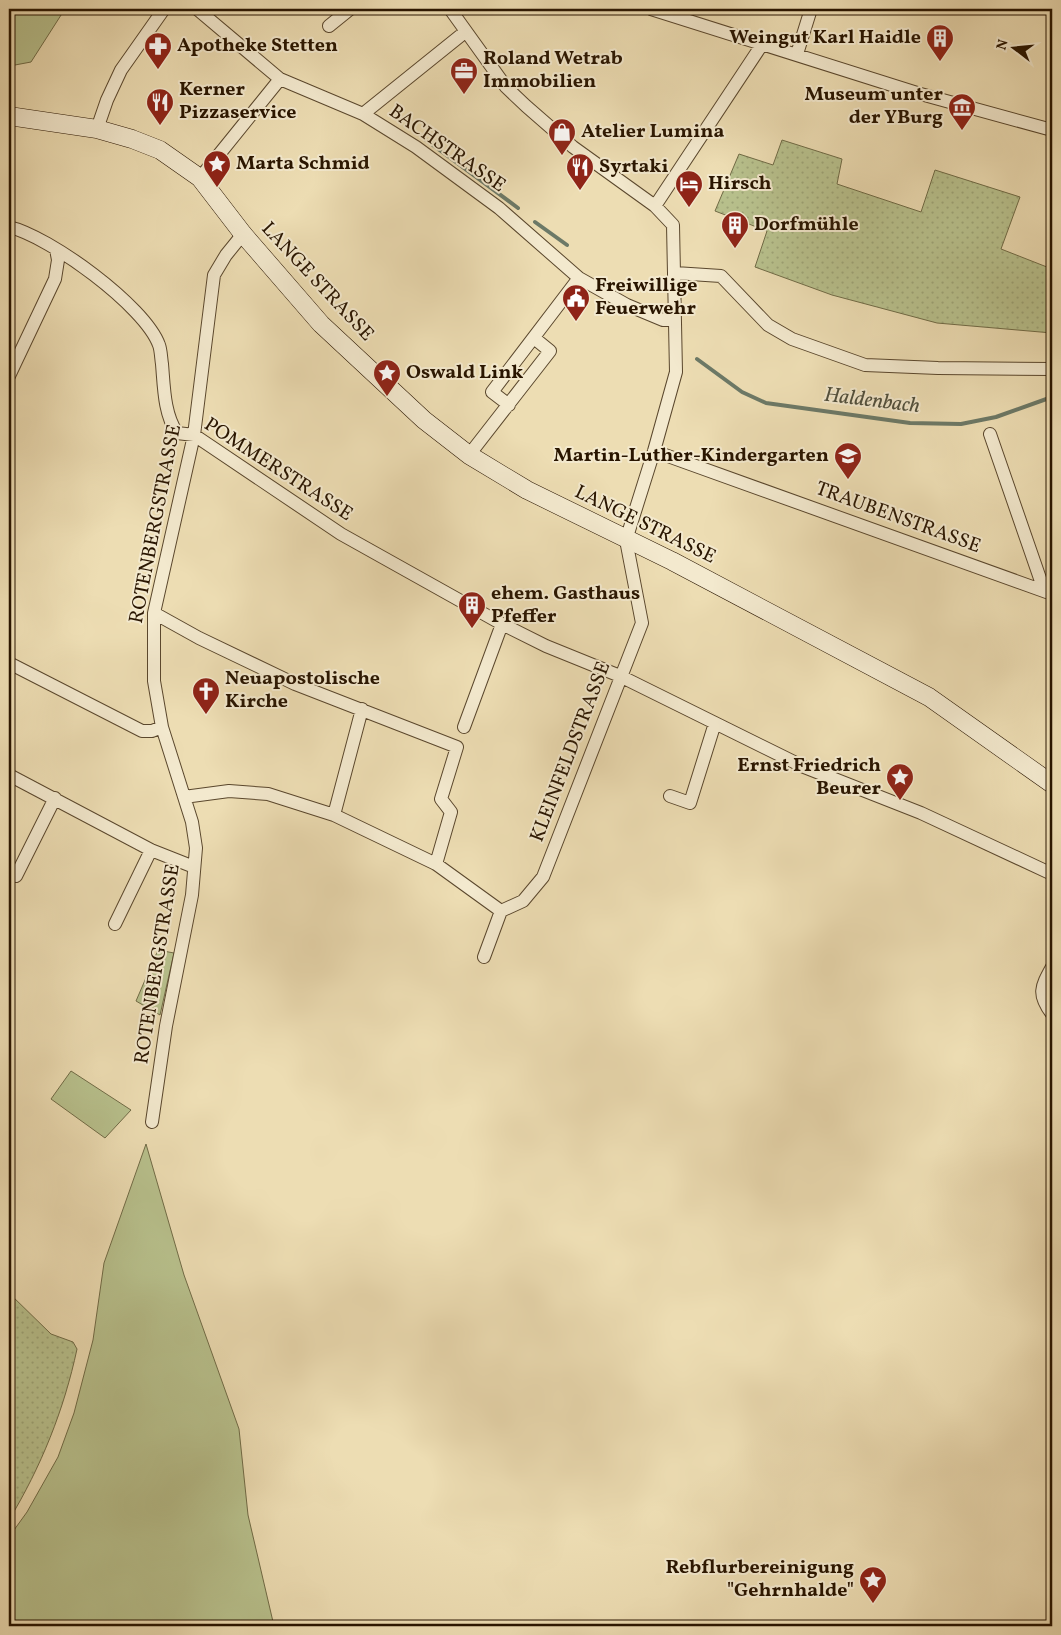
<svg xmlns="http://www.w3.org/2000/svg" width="1061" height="1635" font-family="Vollkorn,serif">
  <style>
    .grass { fill: url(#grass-dots); stroke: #706b46 }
    .green { fill: #b8c18d; stroke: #706b46 }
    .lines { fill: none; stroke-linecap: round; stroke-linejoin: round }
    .stream { stroke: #6c7967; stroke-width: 4 }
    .minor-casing { stroke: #5a472d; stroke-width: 14 }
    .secondary-casing { stroke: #291500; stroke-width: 19 }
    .minor { stroke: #f3e9ce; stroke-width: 12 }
    .secondary { stroke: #f3e9ce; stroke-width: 18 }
    .labels { text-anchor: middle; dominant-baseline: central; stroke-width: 4; stroke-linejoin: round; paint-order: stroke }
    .poi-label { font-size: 20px; font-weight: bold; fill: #291500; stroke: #f3e9ce; text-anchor: start }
    .street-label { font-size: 20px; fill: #291500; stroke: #f3e9ce }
    .water-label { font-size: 21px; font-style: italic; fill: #504f3c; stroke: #f3e9ce }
  </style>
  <defs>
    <pattern id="grass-dots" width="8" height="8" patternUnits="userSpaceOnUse" patternTransform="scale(1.25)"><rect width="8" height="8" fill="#b8c18d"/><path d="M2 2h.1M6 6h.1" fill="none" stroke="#9ea578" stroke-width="1.8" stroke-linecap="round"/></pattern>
  </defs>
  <rect width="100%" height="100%" fill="#edddb3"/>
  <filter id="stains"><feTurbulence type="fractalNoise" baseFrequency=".004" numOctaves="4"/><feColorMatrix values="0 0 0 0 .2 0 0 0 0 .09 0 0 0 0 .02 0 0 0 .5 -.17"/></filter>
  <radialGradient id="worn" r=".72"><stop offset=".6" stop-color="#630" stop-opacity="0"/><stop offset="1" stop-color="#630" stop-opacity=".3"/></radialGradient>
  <path class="grass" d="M 782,140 L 842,159 L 837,184 L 921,212 L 935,170 L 1020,197 L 1001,249 L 1052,269 L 1052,333 L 937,323 L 832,295 L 755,267 L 767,231 L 715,211 L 739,154 L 773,165 Z
    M 9,1293 L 51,1334 L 73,1342 L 77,1349 C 64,1410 41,1467 9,1520 Z"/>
  <path class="green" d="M 9,9 L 59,9 L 63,12 L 31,62 L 15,65 L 9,71 Z
    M 158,950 L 174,953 L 160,1015 L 136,1001 Z
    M 71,1071 L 131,1110 L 105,1138 L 51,1099 Z
    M 146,1144 L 184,1275 L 239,1429 L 248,1515 L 274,1626 L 9,1626 L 9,1537 L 27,1512 L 58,1457 L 74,1413 L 93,1340 L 104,1263 Z"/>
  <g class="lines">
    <path class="stream" d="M 426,140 L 518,208
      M 535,222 L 567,245
      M 697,359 L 742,392 L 766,403 L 910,423 L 961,424 L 996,417 L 1052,397"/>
    <g class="minor-casing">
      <path id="minor" d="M 197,9 L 280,79 L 363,114 L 416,147 L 499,208 L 579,278 L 627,305 L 663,320 L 674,320
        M 450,9 L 506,87 L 526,106 L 573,147 L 655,206 L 673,225 L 676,372 L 654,451 L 626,540 L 642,623 L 543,877 L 523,901 L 501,911 L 484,957
        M 651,9 L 917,93 L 1052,130
        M 329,26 L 350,9
        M 797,54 L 811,9
        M 363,114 L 460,36
        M 97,129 L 107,100 L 121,70 L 164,9
        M 200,178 L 280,79
        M 655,206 L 763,43
        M 9,227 C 49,236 145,306 159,345 C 161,350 161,358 162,364 C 164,387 164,414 177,433 L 194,435 L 341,534 L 502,624 L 546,646 L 620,676 L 804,767 L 921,813 L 1052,874
        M 675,273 L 721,276 L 768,325 L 792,339 L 865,365 L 938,368 L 1052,369
        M 9,376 L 55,279 L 58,260 L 56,249
        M 509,405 L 492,392 L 579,278
        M 990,434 L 1044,590
        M 654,451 L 1052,594
        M 469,455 L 550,351 L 534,338
        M 154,613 L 199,638 L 295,684 L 457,747 L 441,799 L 451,812 L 436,864
        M 9,663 L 142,731 L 152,731 L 162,727
        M 464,727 L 502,624
        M 9,775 L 151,850 L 194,867
        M 670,796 L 690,803 L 715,723
        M 184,797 L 229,791 L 268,794 L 334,815 L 436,864 L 501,911
        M 334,815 L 362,709
        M 16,876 L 55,798
        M 115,924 L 151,850
        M 1052,967 C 1041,987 1037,994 1052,1014
        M 152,1122 L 166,1026 L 192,895 L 196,848 L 192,822 L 162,727 L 154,681 L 154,613 L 194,435 L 214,275 L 226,255 L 243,234"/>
    </g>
    <g class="secondary-casing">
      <path id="secondary" d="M 9,116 L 97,129 L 132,139 L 160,150 L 200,178 L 243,234 L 321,324 L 424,420 L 469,455 L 527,490 L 672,561 L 929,697 L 1052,784"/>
    </g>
    <use href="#minor" class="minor"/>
    <use href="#secondary" class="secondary"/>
  </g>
  <defs>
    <g id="building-pin" transform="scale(1.4375)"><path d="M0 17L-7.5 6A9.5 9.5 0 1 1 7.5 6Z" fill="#8f2418" stroke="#f3e9ce"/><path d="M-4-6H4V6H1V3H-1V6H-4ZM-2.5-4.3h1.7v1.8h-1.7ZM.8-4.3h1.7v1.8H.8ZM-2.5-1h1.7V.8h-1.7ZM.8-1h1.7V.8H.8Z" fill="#fff"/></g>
    <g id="pharmacy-pin" transform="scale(1.4375)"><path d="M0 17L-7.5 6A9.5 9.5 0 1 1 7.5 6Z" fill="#8f2418" stroke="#f3e9ce"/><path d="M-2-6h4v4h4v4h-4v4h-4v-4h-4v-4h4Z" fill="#fff"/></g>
    <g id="office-pin" transform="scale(1.4375)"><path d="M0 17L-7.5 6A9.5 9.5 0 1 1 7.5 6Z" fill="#8f2418" stroke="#f3e9ce"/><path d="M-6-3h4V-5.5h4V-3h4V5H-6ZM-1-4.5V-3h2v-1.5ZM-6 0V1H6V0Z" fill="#fff"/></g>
    <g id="restaurant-pin" transform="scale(1.4375)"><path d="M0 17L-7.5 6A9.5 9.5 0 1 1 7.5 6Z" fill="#8f2418" stroke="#f3e9ce"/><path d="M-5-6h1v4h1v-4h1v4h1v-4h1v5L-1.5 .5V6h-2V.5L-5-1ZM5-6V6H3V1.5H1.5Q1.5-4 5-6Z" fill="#fff"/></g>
    <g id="museum-pin" transform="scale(1.4375)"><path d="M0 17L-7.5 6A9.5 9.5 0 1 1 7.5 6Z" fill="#8f2418" stroke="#f3e9ce"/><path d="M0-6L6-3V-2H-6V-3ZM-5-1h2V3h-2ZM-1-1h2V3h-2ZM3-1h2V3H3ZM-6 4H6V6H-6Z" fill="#fff"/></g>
    <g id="shop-pin" transform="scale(1.4375)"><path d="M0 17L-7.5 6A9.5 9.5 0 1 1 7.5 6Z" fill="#8f2418" stroke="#f3e9ce"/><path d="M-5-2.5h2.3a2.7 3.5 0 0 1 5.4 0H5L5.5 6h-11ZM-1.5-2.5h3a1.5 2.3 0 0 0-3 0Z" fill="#fff"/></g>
    <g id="sight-pin" transform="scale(1.4375)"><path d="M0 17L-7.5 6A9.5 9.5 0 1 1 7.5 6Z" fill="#8f2418" stroke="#f3e9ce"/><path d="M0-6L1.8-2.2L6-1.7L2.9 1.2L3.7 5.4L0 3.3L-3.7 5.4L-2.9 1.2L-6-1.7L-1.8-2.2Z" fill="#fff"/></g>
    <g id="hotel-pin" transform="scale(1.4375)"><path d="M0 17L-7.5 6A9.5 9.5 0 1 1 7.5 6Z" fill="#8f2418" stroke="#f3e9ce"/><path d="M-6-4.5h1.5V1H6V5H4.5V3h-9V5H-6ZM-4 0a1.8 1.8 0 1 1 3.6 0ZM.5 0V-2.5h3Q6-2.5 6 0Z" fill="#fff"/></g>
    <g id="civic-pin" transform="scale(1.4375)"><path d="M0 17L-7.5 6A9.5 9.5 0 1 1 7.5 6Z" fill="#8f2418" stroke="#f3e9ce"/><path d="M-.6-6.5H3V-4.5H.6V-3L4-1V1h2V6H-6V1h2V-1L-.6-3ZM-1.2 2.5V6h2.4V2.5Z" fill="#fff"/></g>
    <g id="school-pin" transform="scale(1.4375)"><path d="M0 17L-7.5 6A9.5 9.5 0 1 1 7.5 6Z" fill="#8f2418" stroke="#f3e9ce"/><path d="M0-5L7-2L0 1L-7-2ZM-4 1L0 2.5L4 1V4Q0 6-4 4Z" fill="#fff"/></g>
    <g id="church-pin" transform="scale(1.4375)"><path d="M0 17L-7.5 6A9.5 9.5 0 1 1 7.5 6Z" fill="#8f2418" stroke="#f3e9ce"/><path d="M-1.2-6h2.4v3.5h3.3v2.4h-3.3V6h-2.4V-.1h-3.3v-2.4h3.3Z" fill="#fff"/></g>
  </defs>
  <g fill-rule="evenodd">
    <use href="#building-pin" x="940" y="38"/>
    <use href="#pharmacy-pin" x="158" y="46"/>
    <use href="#office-pin" x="464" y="71"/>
    <use href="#restaurant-pin" x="160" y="102"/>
    <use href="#museum-pin" x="962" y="107"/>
    <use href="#shop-pin" x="562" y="132"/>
    <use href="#sight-pin" x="217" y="164"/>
    <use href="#restaurant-pin" x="580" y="167"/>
    <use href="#hotel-pin" x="689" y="184"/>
    <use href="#building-pin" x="735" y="225"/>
    <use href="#civic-pin" x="576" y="298"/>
    <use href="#sight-pin" x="387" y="373"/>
    <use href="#school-pin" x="848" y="456"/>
    <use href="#building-pin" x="472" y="605"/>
    <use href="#church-pin" x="206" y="691"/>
    <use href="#sight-pin" x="900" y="777"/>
    <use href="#sight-pin" x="873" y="1580"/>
  </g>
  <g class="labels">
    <g class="poi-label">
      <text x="921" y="38" text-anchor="end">Weingut Karl Haidle</text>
      <text x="177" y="46">Apotheke Stetten</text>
      <text x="483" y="59">Roland Wetrab<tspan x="483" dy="23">Immobilien</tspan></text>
      <text x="179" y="90">Kerner<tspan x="179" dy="23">Pizzaservice</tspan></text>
      <text x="943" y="95" text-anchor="end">Museum unter<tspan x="943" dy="23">der YBurg</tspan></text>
      <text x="581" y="132">Atelier Lumina</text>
      <text x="236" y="164">Marta Schmid</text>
      <text x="599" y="167">Syrtaki</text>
      <text x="708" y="184">Hirsch</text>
      <text x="754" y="225">Dorfmühle</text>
      <text x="595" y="286">Freiwillige<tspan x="595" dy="23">Feuerwehr</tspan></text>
      <text x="406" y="373">Oswald Link</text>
      <text x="829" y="456" text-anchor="end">Martin-Luther-Kindergarten</text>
      <text x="491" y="594">ehem. Gasthaus<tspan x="491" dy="23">Pfeffer</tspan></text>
      <text x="225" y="679">Neuapostolische<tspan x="225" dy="23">Kirche</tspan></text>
      <text x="881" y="766" text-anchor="end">Ernst Friedrich<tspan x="881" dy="23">Beurer</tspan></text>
      <text x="854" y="1568" text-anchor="end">Rebflurbereinigung<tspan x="854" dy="23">"Gehrnhalde"</tspan></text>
    </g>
    <g class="street-label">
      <text transform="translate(447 149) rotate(35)">BACHSTRASSE</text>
      <text transform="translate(317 282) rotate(47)">LANGE STRASSE</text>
      <text transform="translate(278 470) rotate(33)">POMMERSTRASSE</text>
      <text transform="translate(898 518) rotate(20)">TRAUBENSTRASSE</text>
      <text transform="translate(156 524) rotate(-79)">ROTENBERGSTRASSE</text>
      <text transform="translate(645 525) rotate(26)">LANGE STRASSE</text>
      <text transform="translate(571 752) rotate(-69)">KLEINFELDSTRASSE</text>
      <text transform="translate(158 964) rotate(-81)">ROTENBERGSTRASSE</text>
    </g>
    <g class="water-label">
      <text transform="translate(872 401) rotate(7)">Haldenbach</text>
    </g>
  </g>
  <rect width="1061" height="1635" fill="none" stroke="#edddb3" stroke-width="30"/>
  <rect x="10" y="10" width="1041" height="1615" fill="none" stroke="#291500" stroke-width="2.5"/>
  <rect x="15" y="15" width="1031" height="1605" fill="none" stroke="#291500"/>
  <g transform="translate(1014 48) rotate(286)" stroke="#f3e9ce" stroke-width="4" paint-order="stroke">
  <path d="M0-4L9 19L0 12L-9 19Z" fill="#291500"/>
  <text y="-8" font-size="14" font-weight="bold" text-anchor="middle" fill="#291500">N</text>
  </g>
  <rect width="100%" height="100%" filter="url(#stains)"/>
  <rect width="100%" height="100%" fill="url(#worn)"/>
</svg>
